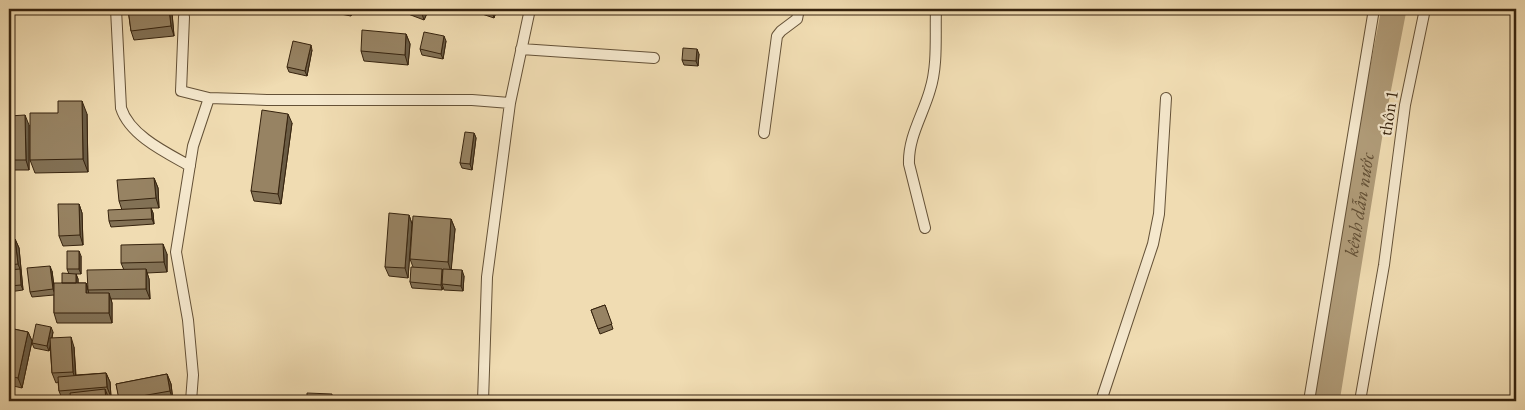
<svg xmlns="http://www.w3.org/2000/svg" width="1525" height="410" font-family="'EB Garamond',serif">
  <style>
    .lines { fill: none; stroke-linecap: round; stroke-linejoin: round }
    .canal { stroke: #b19d7a; stroke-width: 25 }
    .lane-casing { stroke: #645137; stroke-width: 12 }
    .lane { stroke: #f5e8cd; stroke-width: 10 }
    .wall { fill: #827155; stroke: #36230e }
    .shaded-wall { fill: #6a5c45; stroke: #36230e }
    .building { fill: #978363; stroke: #36230e }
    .labels { text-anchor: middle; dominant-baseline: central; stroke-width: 4.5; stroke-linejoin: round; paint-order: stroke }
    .street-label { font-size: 18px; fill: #36230e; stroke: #f5e8cd }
    .water-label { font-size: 19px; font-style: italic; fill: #614e34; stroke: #f5e8cd }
  </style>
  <rect width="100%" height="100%" fill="#f0dcb2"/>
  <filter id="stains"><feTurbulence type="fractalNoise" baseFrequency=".004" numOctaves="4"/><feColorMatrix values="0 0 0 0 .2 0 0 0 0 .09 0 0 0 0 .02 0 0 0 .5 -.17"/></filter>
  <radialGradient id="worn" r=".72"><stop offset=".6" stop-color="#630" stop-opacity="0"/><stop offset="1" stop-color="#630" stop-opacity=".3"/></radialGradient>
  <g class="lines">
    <path class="canal" id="s1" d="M 1327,401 L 1371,128 L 1394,9"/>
    <g class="lane-casing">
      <path id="lane" d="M 116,9 L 121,108 C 130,136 167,153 190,166
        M 184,17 L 181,91 L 209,98
        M 521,49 L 654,58
        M 764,133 L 777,36 L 781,31 L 797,19 L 799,9
        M 925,228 L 909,164 C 908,137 923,115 930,90 C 938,65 935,35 936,9
        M 191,401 L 193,375 L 188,320 L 176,252 L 193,146 L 209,98 L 267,100 L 472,100 L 510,103
        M 483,401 L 487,277 L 510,103 L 530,9
        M 1101,401 L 1153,244 L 1159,214 L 1166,98
        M 1309,401 L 1374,9
        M 1360,401 L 1384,265 L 1405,105 L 1425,9"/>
    </g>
    <use href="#lane" class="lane"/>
  </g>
  <path class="wall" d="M 128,9 L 170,9 L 172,13 L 174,36 L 134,40 L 131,31 Z
    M 324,9 L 352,9 L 351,16 L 325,11 Z
    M 395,9 L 429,9 L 424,20 Z
    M 458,9 L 471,9 L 470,12 Z
    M 474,9 L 497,9 L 494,18 L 476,12 Z
    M 406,34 L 410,44 L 408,65 L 364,61 L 361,51 Z
    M 446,41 L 443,59 L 422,55 L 420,49 Z
    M 312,50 L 307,76 L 289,72 L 287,67 Z
    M 699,54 L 698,66 L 684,65 L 682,60 Z
    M 87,114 L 88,172 L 35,173 L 30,160 Z
    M 292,123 L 281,204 L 254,201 L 251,191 Z
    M 29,125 L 29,170 L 13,170 L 9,160 Z
    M 474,133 L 476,138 L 472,170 L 462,168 L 460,163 Z
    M 154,178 L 158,188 L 159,208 L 151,208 L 153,213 L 154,224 L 111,227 L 109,221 L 122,210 L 119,201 Z
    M 79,204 L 82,213 L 83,245 L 63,246 L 59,236 Z
    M 409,215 L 412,224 L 408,278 L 389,276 L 385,267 Z
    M 451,219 L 455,229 L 451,269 L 464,276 L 463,291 L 444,290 L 443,287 L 442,290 L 412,288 L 410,282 L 413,267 L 410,259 Z
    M 15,239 L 19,248 L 23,290 L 9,292 L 9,240 Z
    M 167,254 L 167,272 L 147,273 L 149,279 L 150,299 L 111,299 L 112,303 L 112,323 L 57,323 L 54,313 L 54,295 L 32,297 L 30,292 L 52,271 L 54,287 L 62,283 L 69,274 L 67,269 L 81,256 L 81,274 L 76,274 L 78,279 L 78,283 L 86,283 L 88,288 L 124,270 L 121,263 Z
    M 605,305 L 613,329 L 600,334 L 591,310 Z
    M 9,328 L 28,332 L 32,341 L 22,388 L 9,385 Z
    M 53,332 L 52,338 L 74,347 L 76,375 L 106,373 L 110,382 L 111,397 L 108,397 L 109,399 L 63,401 L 59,391 L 58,382 L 56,383 L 52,373 L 50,345 L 49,351 L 34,348 L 32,343 Z
    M 167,374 L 171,384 L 173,401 L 120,401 L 116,384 Z"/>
  <path class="shaded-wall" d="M 169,9 L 170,9 L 172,13 L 174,36 L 171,26 Z
    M 349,9 L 352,9 L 351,16 L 349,11 Z
    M 421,9 L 429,9 L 424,20 L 421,11 Z
    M 491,9 L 497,9 L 494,18 Z
    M 406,34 L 410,44 L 408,65 L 405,55 Z
    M 444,36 L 446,41 L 443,59 L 441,54 Z
    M 311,45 L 312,50 L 307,76 L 305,71 Z
    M 697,49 L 699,54 L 698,66 L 696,61 Z
    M 82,101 L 87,114 L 88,172 L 83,159 Z
    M 288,114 L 292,123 L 281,204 L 278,194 Z
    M 25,115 L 29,125 L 29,170 L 26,160 Z
    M 474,133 L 476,138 L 472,170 L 470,164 Z
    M 154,178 L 158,188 L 159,208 L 156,198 Z
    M 79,204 L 82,213 L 83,245 L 80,235 Z
    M 151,208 L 153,213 L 154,224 L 152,219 Z
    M 409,215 L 412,224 L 408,278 L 405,268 Z
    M 451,219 L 455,229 L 451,272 L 448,262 Z
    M 15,239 L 19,248 L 23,290 L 21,285 L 20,269 L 18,264 Z
    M 163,244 L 167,254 L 167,272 L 164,262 Z
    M 79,251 L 81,256 L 81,274 L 79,269 Z
    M 50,266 L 52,271 L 55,294 L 53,289 Z
    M 146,269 L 149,279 L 150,299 L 146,289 Z
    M 442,269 L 444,274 L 442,284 L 443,287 L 442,290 L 441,285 Z
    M 462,270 L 464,276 L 463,291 L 461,286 Z
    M 76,274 L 78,279 L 78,291 L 76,286 Z
    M 86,283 L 88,290 L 89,294 L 86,293 Z
    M 109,293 L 112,303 L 112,323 L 109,313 Z
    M 51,327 L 53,332 L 49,351 L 47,346 Z
    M 28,332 L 32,341 L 22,388 L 18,378 Z
    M 71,337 L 74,347 L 76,382 L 73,372 Z
    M 106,373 L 110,382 L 111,397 L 107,387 Z
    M 167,374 L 171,384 L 173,401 L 170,391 Z
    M 105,389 L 109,399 L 109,401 L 106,401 Z"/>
  <path class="building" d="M 128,9 L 169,9 L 171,26 L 131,31 Z
    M 338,9 L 349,9 L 349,11 Z
    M 362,30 L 406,34 L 405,55 L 361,51 Z
    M 424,32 L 444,36 L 441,54 L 420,49 Z
    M 293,41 L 311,45 L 305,71 L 287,67 Z
    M 683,48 L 697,49 L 696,61 L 682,60 Z
    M 58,101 L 82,101 L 83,159 L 30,160 L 30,113 L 58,113 Z
    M 262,110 L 288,114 L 278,194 L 251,191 Z
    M 25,115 L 26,160 L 9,160 L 9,116 Z
    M 465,132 L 474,133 L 470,164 L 460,163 Z
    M 154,178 L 156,198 L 119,201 L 117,180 Z
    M 58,204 L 79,204 L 80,235 L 59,236 Z
    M 151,208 L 152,219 L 109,221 L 108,210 Z
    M 389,213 L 409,215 L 405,268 L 385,267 Z
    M 413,216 L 451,219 L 448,262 L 410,259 Z
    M 15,239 L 18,264 L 9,265 L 9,240 Z
    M 163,244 L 164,262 L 121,263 L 121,245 Z
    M 67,251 L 79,251 L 79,269 L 67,269 Z
    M 50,266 L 53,289 L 30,292 L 27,268 Z
    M 411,267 L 442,269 L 441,285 L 410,282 Z
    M 20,269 L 21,285 L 9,286 L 9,270 Z
    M 146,269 L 146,289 L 88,290 L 87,270 Z
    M 443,269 L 462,270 L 461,286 L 442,284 Z
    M 62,273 L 76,274 L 76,283 L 62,283 Z
    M 54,283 L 86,283 L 86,293 L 109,293 L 109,313 L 54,313 Z
    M 605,305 L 612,324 L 598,329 L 591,310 Z
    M 36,324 L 51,327 L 47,346 L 32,343 Z
    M 9,328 L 28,332 L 18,378 L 9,376 Z
    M 71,337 L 73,372 L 52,373 L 50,338 Z
    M 106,373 L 107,387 L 59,391 L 58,377 Z
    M 167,374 L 170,391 L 119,400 L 116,384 Z
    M 105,389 L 106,401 L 71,401 L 70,393 Z
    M 307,393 L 332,394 L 332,401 L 307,401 Z"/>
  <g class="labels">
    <g class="street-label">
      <text transform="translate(1388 113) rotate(-81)">thôn 1</text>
    </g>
    <g class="water-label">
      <text stroke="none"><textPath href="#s1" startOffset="199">kênh dẫn nước</textPath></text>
    </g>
  </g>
  <rect width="1525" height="410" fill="none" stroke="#f0dcb2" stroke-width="30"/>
  <rect x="10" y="10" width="1505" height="390" fill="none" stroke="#36230e" stroke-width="2.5"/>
  <rect x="15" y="15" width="1495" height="380" fill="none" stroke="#36230e"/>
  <rect width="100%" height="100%" filter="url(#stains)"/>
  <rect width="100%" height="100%" fill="url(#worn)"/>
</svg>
